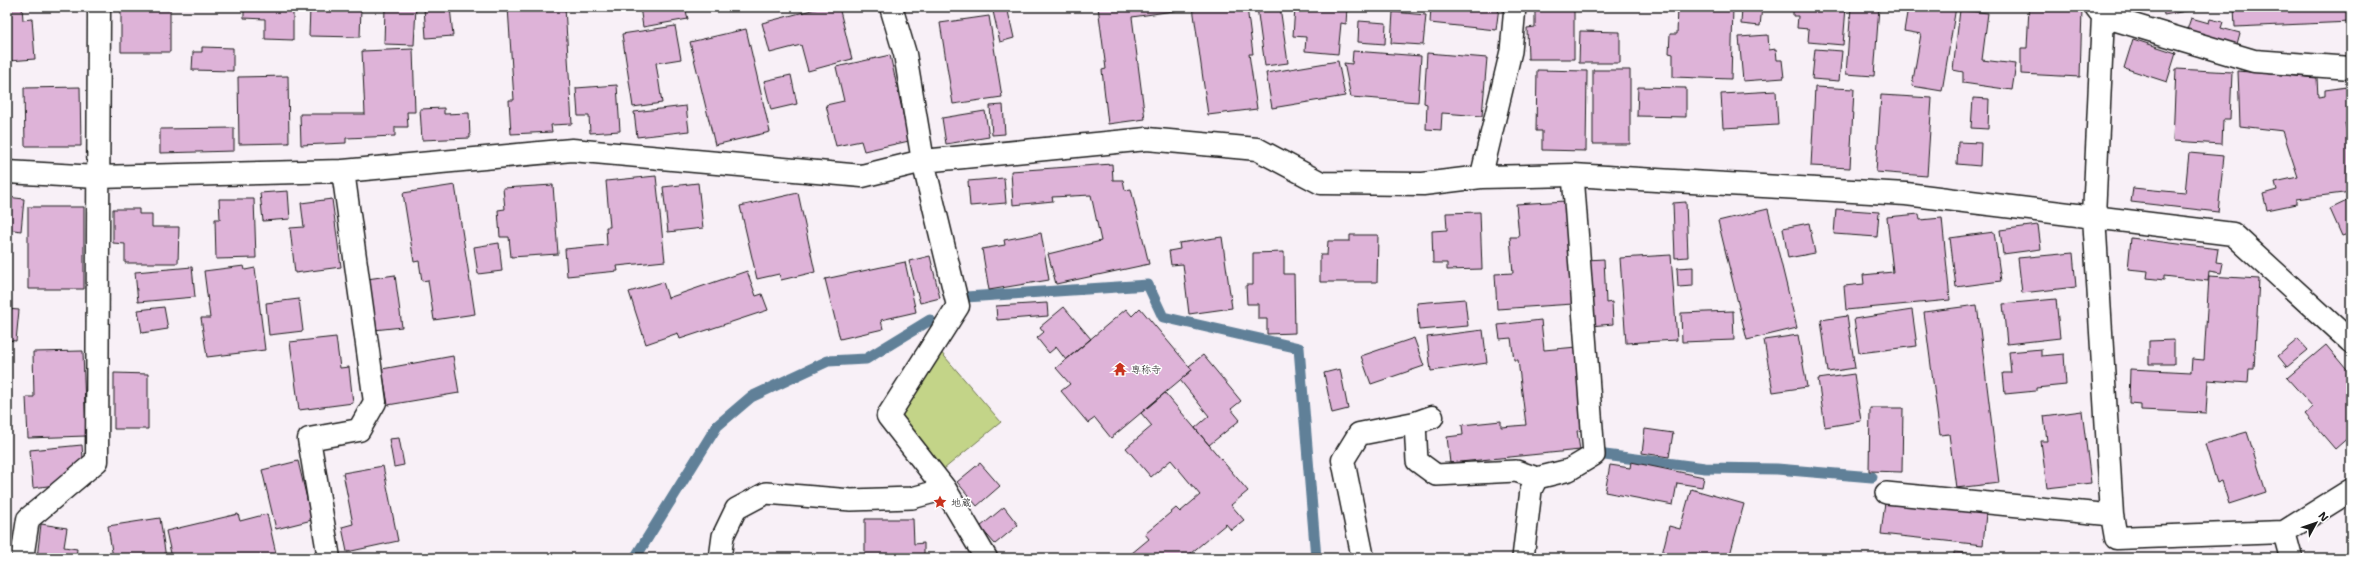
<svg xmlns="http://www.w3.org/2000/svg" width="2358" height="565" font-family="'Shantell Sans','Klee One',sans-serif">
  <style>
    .green { fill: #c3d488; stroke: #707852 }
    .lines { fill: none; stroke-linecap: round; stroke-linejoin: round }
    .stream { stroke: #608098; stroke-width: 11 }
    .building { fill: #deb3d8; stroke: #1c1c1c }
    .lane-casing { stroke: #1c1c1c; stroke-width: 24 }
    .street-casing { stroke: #1c1c1c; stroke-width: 25 }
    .lane { stroke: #fff; stroke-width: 21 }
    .street { stroke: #fff; stroke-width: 22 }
    .labels { text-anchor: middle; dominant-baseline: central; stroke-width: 3; stroke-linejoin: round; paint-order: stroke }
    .poi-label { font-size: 10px; fill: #1c1c1c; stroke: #fff; text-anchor: start }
  </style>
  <rect width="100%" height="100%" fill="#f8f0f7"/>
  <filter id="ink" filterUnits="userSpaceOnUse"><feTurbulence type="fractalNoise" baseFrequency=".025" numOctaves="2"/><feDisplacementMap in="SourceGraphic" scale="8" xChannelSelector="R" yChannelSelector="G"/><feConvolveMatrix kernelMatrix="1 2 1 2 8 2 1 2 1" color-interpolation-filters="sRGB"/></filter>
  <g filter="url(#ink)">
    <path class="green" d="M 939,350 L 1001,422 L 944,469 L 898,415 Z"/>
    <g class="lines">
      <path class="stream" d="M 966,297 L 1148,285 L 1163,317 L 1299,348 L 1316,558
        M 1605,455 L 1705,468 L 1777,469 L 1872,477
        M 635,558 L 717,426 L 751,397 L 828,361 L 866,359 L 930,320"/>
    </g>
    <path class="building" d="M 7,7 L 22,7 L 23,20 L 32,19 L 35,59 L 9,61 L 11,99 L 7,99 Z
      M 121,7 L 170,7 L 170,52 L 121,52 Z
      M 244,7 L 293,7 L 293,40 L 265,39 L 265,19 L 244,18 Z
      M 310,7 L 361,7 L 360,37 L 309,36 Z
      M 385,7 L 416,7 L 414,45 L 384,44 Z
      M 424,7 L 450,7 L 453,36 L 426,38 Z
      M 508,7 L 565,7 L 572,124 L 551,125 L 552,132 L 511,134 L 509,100 L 514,100 Z
      M 640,7 L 685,7 L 688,19 L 643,27 Z
      M 823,7 L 839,7 L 852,59 L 808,71 L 801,45 L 770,53 L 762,23 Z
      M 992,7 L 1007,7 L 1014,38 L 1000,42 Z
      M 1098,7 L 1180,7 L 1180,10 L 1132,17 L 1145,119 L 1108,124 L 1102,70 L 1106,69 Z
      M 1193,7 L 1247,7 L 1253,54 L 1249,54 L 1257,109 L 1208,115 Z
      M 1257,7 L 1280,7 L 1288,63 L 1265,66 Z
      M 1295,7 L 1347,7 L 1346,24 L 1341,23 L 1338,54 L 1305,51 L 1306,37 L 1293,36 Z
      M 1431,7 L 1499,7 L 1496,30 L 1430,23 Z
      M 1535,7 L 1574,7 L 1574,59 L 1528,59 L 1527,28 L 1535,27 Z
      M 1678,7 L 1733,7 L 1731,79 L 1673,77 L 1673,54 L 1669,53 L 1670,34 L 1677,34 Z
      M 1742,7 L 1762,7 L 1760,26 L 1741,24 Z
      M 1793,7 L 1846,7 L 1843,45 L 1808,42 L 1809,29 L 1797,28 L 1798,16 L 1793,16 Z
      M 1851,7 L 1879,7 L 1874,76 L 1846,74 Z
      M 1908,7 L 1956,7 L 1942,91 L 1912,86 L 1921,34 L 1904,31 Z
      M 2029,7 L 2082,9 L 2080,77 L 2021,74 L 2021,48 L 2027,48 Z
      M 2163,7 L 2192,7 L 2192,10 L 2164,15 Z
      M 2234,7 L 2351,7 L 2351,22 L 2235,27 Z
      M 1960,10 L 1988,13 L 1982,60 L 2016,64 L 2012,90 L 1963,83 L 1963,72 L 1953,70 Z
      M 1393,12 L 1426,15 L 1423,45 L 1391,43 Z
      M 989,16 L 1002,97 L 953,104 L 940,23 Z
      M 2191,18 L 2209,23 L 2210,19 L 2223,22 L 2221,28 L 2240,33 L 2237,44 L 2187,30 Z
      M 1359,21 L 1386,23 L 1385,44 L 1358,42 Z
      M 675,26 L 681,59 L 656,63 L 662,103 L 633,107 L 622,34 Z
      M 746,29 L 770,132 L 715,145 L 690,42 Z
      M 1580,31 L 1620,32 L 1620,63 L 1579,63 Z
      M 1768,35 L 1769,50 L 1776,49 L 1777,60 L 1782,60 L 1784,78 L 1743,81 L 1739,37 Z
      M 2133,39 L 2176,53 L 2167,82 L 2124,68 Z
      M 202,47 L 233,48 L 233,71 L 192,70 L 193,52 L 202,52 Z
      M 413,49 L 415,112 L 407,112 L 408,127 L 395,127 L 395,136 L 346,138 L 346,143 L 301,145 L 300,114 L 365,114 L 362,51 Z
      M 1815,49 L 1842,51 L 1839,81 L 1812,79 Z
      M 1353,51 L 1421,56 L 1418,102 L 1351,97 L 1344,63 L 1352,64 Z
      M 1427,53 L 1487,58 L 1482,116 L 1442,113 L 1441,130 L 1426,129 L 1427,104 L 1424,103 Z
      M 890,55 L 909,141 L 864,151 L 861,141 L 836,146 L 826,105 L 844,101 L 836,67 Z
      M 1338,61 L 1345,96 L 1272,108 L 1266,73 Z
      M 2176,69 L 2232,72 L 2230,120 L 2223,120 L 2222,144 L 2173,141 Z
      M 1537,70 L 1587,71 L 1586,151 L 1542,150 L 1542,131 L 1536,131 Z
      M 1593,70 L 1630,70 L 1630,144 L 1593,144 Z
      M 2238,71 L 2317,78 L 2318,97 L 2325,96 L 2325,90 L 2347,87 L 2351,107 L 2351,121 L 2345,123 L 2351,148 L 2351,192 L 2296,199 L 2296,204 L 2267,210 L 2263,194 L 2277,190 L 2275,182 L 2298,177 L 2283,131 L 2240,126 Z
      M 791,75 L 797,104 L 771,110 L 764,81 Z
      M 288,76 L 289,143 L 239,144 L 238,77 Z
      M 617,85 L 620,131 L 590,133 L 589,116 L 578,116 L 576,88 Z
      M 80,87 L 81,146 L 25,146 L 24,88 Z
      M 1638,87 L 1686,88 L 1686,117 L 1637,116 Z
      M 1815,87 L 1854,89 L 1850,168 L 1811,166 Z
      M 1776,91 L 1778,125 L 1723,128 L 1721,94 Z
      M 1881,95 L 1932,98 L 1927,176 L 1876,172 Z
      M 1973,98 L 1989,99 L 1988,129 L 1971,128 Z
      M 1003,105 L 1005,134 L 992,135 L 990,106 Z
      M 686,106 L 689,131 L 637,137 L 634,112 Z
      M 444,108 L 444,114 L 469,113 L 470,138 L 422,140 L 420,109 Z
      M 985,111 L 989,137 L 946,144 L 942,118 Z
      M 234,128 L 234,151 L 160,153 L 160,129 Z
      M 1958,142 L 1981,143 L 1980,166 L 1957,164 Z
      M 2189,153 L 2224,156 L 2218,212 L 2131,202 L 2133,188 L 2185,193 Z
      M 1112,164 L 1113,180 L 1123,180 L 1125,190 L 1131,189 L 1149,264 L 1056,284 L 1048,254 L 1101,241 L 1091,195 L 1052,197 L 1053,201 L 1013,205 L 1011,171 Z
      M 656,176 L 665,261 L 617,266 L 618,271 L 567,276 L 565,249 L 607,245 L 606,227 L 610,227 L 606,181 Z
      M 1004,178 L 1006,203 L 970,206 L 968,181 Z
      M 698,183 L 703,228 L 668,232 L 663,187 Z
      M 455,185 L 475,314 L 434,320 L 428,280 L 422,281 L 419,261 L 414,262 L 403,193 Z
      M 553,185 L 558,254 L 511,257 L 509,237 L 500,237 L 498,210 L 505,209 L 503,188 Z
      M 288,191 L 290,219 L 263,221 L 260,193 Z
      M 798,193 L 815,272 L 781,280 L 779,274 L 757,279 L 740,206 Z
      M 7,197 L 24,199 L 21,231 L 7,229 Z
      M 219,199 L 254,199 L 256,258 L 216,259 L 215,219 L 220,219 Z
      M 332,199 L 341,267 L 295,273 L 290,228 L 304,227 L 301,203 Z
      M 2351,199 L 2351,233 L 2342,236 L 2330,209 Z
      M 1566,201 L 1573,304 L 1497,309 L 1495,274 L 1513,273 L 1510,237 L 1519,237 L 1516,204 Z
      M 1686,202 L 1688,257 L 1675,258 L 1673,203 Z
      M 28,207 L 84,207 L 84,289 L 28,289 Z
      M 113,209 L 139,209 L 139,214 L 152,214 L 152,227 L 179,227 L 178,263 L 125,263 L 125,244 L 113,243 Z
      M 1768,209 L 1797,328 L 1747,340 L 1718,221 Z
      M 1836,209 L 1879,212 L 1877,237 L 1834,234 Z
      M 1480,212 L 1482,269 L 1447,270 L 1447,263 L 1433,263 L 1432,231 L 1447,230 L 1446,213 Z
      M 1919,214 L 1920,220 L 1942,218 L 1950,300 L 1846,310 L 1844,286 L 1864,284 L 1863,275 L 1893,272 L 1887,217 Z
      M 1809,223 L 1815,253 L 1788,258 L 1783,228 Z
      M 2038,225 L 2041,249 L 2003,254 L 2000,230 Z
      M 1994,232 L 2001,281 L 1956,287 L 1950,238 Z
      M 1041,233 L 1049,280 L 989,290 L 982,249 L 1005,245 L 1004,240 Z
      M 1350,235 L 1378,235 L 1377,282 L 1320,282 L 1320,255 L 1327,255 L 1328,241 L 1350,241 Z
      M 1222,237 L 1232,308 L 1189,314 L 1183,264 L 1171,265 L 1169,251 L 1180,249 L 1179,243 Z
      M 2131,238 L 2218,249 L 2216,262 L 2223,263 L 2221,273 L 2209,271 L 2208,281 L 2164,276 L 2164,280 L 2147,278 L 2148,271 L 2128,269 Z
      M 499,243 L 502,271 L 478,274 L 474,247 Z
      M 1284,252 L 1284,274 L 1294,274 L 1295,333 L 1267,334 L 1267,319 L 1258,319 L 1258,304 L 1247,304 L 1246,285 L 1253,285 L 1253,253 Z
      M 2073,253 L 2076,287 L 2022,293 L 2018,258 Z
      M 1671,255 L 1677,340 L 1626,343 L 1620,258 Z
      M 930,256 L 940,298 L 920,303 L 909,261 Z
      M 1604,259 L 1606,303 L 1612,302 L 1613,324 L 1590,326 L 1586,260 Z
      M 905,262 L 916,312 L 881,320 L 883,329 L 840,339 L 825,279 Z
      M 244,266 L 245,270 L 255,268 L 265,350 L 207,357 L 201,318 L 210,318 L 204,271 Z
      M 192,267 L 195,297 L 138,302 L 135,272 Z
      M 1693,267 L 1693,286 L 1678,287 L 1677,268 Z
      M 747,271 L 756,296 L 762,294 L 768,310 L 680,339 L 678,333 L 646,344 L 629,292 L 663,282 L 668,298 Z
      M 395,275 L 402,327 L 374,330 L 367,279 Z
      M 2209,276 L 2259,279 L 2254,369 L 2249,369 L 2248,383 L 2208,380 L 2206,413 L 2141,410 L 2141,404 L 2129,403 L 2130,369 L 2191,372 L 2192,359 L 2204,360 Z
      M 299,299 L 303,331 L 269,335 L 266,303 Z
      M 1465,299 L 1468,326 L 1419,330 L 1417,303 Z
      M 2056,299 L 2060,338 L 2007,344 L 2003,304 Z
      M 1047,303 L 1048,316 L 997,320 L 996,306 Z
      M 1977,305 L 1999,483 L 1956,488 L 1949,434 L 1940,435 L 1924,312 Z
      M 164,307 L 168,329 L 142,333 L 138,310 Z
      M 1064,307 L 1091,339 L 1066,360 L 1056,347 L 1049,353 L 1037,338 L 1044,332 L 1040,327 Z
      M 1140,308 L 1192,370 L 1111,438 L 1095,418 L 1088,423 L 1061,391 L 1070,384 L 1056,368 L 1126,309 L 1132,316 Z
      M 7,309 L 19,310 L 16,341 L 7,340 Z
      M 1912,310 L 1917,346 L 1859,353 L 1854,319 Z
      M 1733,311 L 1734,340 L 1682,342 L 1681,313 Z
      M 1847,316 L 1855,368 L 1828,372 L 1821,320 Z
      M 1541,320 L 1544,350 L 1577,347 L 1585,430 L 1577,431 L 1580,450 L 1450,463 L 1447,437 L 1463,435 L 1462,425 L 1501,421 L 1501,427 L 1526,425 L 1518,360 L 1514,360 L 1511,338 L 1500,339 L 1498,325 Z
      M 1483,330 L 1487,363 L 1431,371 L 1427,337 Z
      M 1798,335 L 1807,387 L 1773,392 L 1764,340 Z
      M 336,337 L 340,368 L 349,367 L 353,403 L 299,410 L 290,342 Z
      M 1414,338 L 1424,366 L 1371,384 L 1361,356 Z
      M 2298,339 L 2308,350 L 2287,367 L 2278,356 Z
      M 2174,340 L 2174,364 L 2149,364 L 2149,341 Z
      M 2326,345 L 2351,375 L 2351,435 L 2335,449 L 2305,414 L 2313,407 L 2287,378 Z
      M 2041,349 L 2041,356 L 2064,354 L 2066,385 L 2036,388 L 2036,391 L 2005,394 L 2003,373 L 2011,373 L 2009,352 Z
      M 83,351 L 86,436 L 28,438 L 26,397 L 34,397 L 33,352 Z
      M 1203,355 L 1241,401 L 1231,409 L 1240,420 L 1209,445 L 1195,428 L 1209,416 L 1180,380 L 1192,370 L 1189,366 Z
      M 453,356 L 459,393 L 388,405 L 382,369 Z
      M 1340,369 L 1348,409 L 1332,413 L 1324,373 Z
      M 114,373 L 148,374 L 148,429 L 114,429 Z
      M 1854,374 L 1861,421 L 1825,427 L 1818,379 Z
      M 1165,393 L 1248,491 L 1231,505 L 1244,520 L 1231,530 L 1226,524 L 1185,558 L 1159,558 L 1156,554 L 1151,558 L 1126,558 L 1149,539 L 1145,534 L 1176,508 L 1180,512 L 1200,495 L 1171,460 L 1151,477 L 1126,448 L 1152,426 L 1141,413 Z
      M 1870,408 L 1903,408 L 1902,472 L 1869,471 Z
      M 2082,411 L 2091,483 L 2047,488 L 2041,441 L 2047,441 L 2044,416 Z
      M 1645,429 L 1673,433 L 1669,457 L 1642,453 Z
      M 2247,432 L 2266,492 L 2229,504 L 2222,481 L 2217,483 L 2205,444 Z
      M 399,438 L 404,465 L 394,467 L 389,439 Z
      M 82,445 L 83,458 L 55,485 L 33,488 L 30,450 Z
      M 298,461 L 312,520 L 276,529 L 262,470 Z
      M 1631,462 L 1704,477 L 1702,487 L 1677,483 L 1673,505 L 1605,492 L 1610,465 L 1630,468 Z
      M 980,463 L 1000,486 L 977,506 L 957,482 Z
      M 383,466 L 398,541 L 347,552 L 342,527 L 353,524 L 343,473 Z
      M 1691,489 L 1744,504 L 1729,558 L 1661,558 L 1669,526 L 1680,529 Z
      M 1885,502 L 1986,513 L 1983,545 L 1881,534 Z
      M 1004,507 L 1018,525 L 995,544 L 980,527 Z
      M 238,514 L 240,521 L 267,514 L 277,558 L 172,558 L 166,531 Z
      M 160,518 L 166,558 L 113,558 L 108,526 Z
      M 865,519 L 913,519 L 914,544 L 924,543 L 924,558 L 865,558 Z
      M 41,524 L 67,528 L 64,547 L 77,549 L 76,558 L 37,558 Z
      M 1954,552 L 2012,558 L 1954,558 Z
      M 2207,556 L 2207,558 L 2183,558 Z"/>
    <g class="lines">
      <g class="lane-casing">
        <path id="lane" d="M 1481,177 L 1511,51 L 1515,7
          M 1415,423 L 1417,461 L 1436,475 L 1516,471 L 1537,478
          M 1886,493 L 2112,515
          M 720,558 L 723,536 L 736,509 L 766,493 L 851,500 L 912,498 L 945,489
          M 1523,558 L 1531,490 L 1537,478 L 1569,470 L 1594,455 L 1573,175"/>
      </g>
      <g class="street-casing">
        <path id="street" d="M 891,7 L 905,54 L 923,161 L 958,306 L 888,416 L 945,489 L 986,558
          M 2096,7 L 2103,16 L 2254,61 L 2351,68
          M 2103,16 L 2094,216 L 2112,515 L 2116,538 L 2284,532
          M 7,172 L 97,177 L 343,171 L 572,150 L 862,176 L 923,161 L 1147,139 L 1257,149 L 1321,183 L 1423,184 L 1481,177 L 1573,175 L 1656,180 L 1906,194 L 2233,234 L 2351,342
          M 22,558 L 28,519 L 97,461 L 99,7
          M 329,558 L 309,439 L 359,430 L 375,402 L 343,171
          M 1363,558 L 1343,460 L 1359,434 L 1415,423 L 1432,417
          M 2291,558 L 2284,532 L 2351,490"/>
      </g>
      <use href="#lane" class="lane"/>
      <use href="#street" class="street"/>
    </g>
  </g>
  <defs>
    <g id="temple-bare" transform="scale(1.08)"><path d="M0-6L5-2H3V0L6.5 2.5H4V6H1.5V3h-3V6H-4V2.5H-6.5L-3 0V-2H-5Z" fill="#c8321e" stroke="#fff" stroke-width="2.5" paint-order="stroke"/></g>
    <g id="sight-bare" transform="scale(1.08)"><path d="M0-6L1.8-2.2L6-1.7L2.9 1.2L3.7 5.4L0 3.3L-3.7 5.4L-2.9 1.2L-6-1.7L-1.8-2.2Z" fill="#c8321e" stroke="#fff" stroke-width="2.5" paint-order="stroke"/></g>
  </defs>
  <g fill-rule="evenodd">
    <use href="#temple-bare" x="1120" y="369"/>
    <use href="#sight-bare" x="940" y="502"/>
  </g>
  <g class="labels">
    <g class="poi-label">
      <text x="1131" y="369">専称寺</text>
      <text x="951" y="502">地蔵</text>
    </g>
  </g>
  <rect width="2358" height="565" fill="none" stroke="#fff" stroke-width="24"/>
  <rect x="12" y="12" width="2334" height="541" fill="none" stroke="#1c1c1c" stroke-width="1.5" filter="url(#ink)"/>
  <g transform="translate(2316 523) rotate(50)" stroke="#ffffff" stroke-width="3" paint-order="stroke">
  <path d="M0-3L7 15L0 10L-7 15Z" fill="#1c1c1c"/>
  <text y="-6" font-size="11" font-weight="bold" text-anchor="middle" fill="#1c1c1c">N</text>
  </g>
</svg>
